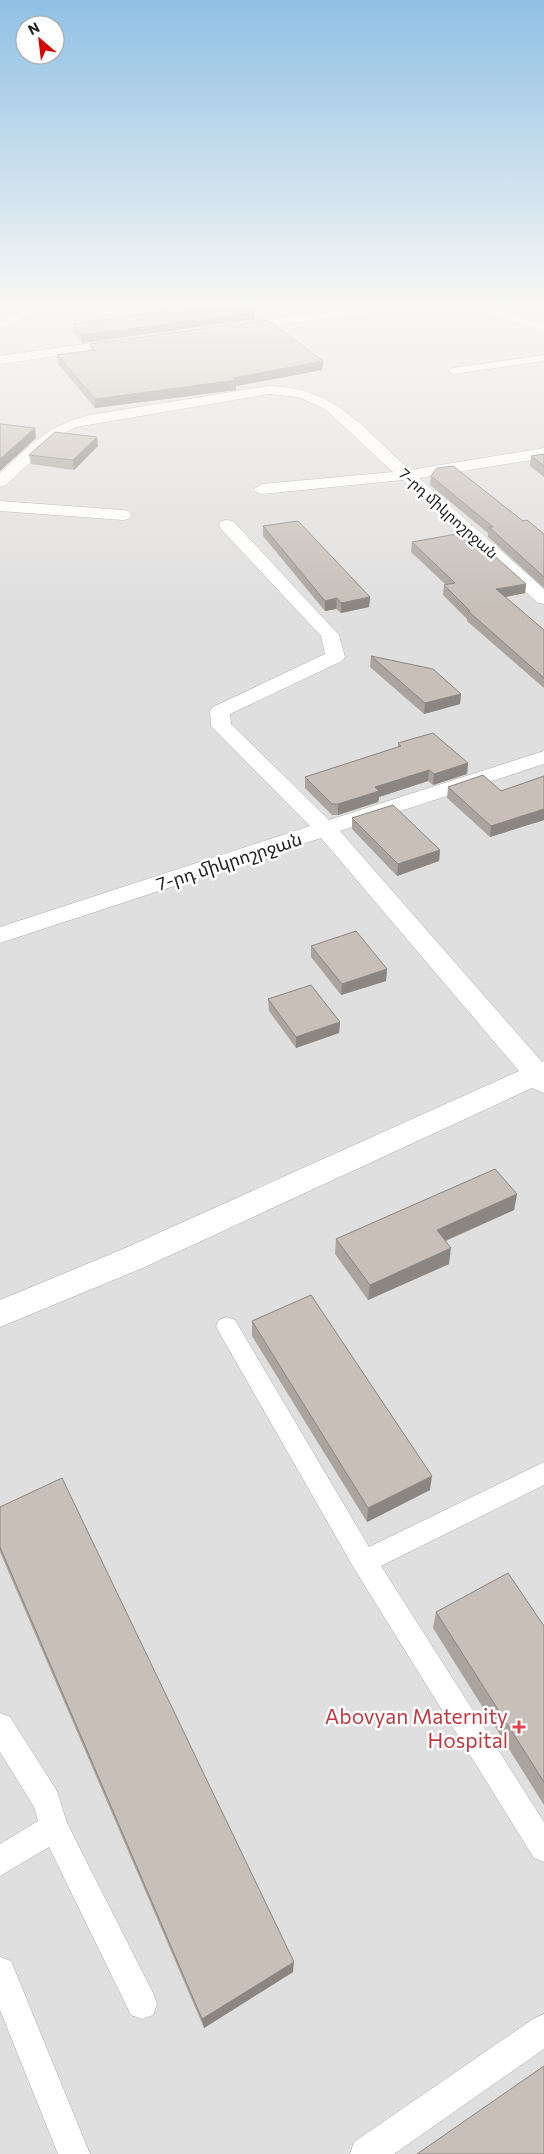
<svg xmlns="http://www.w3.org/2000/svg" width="544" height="2154" font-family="Commissioner,'Noto Sans Armenian',sans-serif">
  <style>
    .residential { fill: #e0dfdf }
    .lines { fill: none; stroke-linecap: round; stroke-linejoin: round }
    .lane-casing { stroke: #a9a9a9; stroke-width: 1 }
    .street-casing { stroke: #a9a9a9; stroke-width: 1 }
    .lane { fill: #fff; fill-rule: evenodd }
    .street { fill: #fff; fill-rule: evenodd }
    .wall { fill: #aba49e }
    .shaded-wall { fill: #8b8681 }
    .building { fill: #c7bfb8; stroke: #8b8681 }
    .health-dot { fill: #e0444e; stroke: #fff; stroke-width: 2 }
    .labels { text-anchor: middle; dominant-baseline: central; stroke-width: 5; stroke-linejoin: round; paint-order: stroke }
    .far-street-label { font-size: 15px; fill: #222; stroke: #fff }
    .street-label { font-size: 18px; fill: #222; stroke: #fff }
    .near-health-label { font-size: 21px; fill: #be3a42; stroke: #fff; text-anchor: end }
  </style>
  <rect width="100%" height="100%" fill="#f2efe9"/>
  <path class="residential" d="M 0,306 L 544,306 L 544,2154 L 0,2154 Z"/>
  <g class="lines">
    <g class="lane-casing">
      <path id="lane" d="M 544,355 L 544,361 L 453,374 L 448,371 L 453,368 Z
        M 227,1317 L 235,1320 L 369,1547 L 544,1462 L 544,1485 L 381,1566 L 544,1822 L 544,1862 L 534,1858 L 355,1570 L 219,1332 L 216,1326 L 219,1320 Z
        M 0,1713 L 10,1717 L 57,1791 L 67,1823 L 153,1993 L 157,2004 L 153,2015 L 142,2019 L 131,2015 L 49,1847 L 0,1876 L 0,1844 L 38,1821 L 34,1807 L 0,1752 Z
        M 0,1957 L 11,1961 L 90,2154 L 58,2154 L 0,2010 Z
        M 544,2014 L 544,2049 L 394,2154 L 350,2154 L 354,2142 L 533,2019 Z"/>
    </g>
    <g class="street-casing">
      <path id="street" d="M 30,306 L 45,306 L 0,330 L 0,321 Z
        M 363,306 L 396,306 L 390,310 L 234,331 L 228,327 L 234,323 Z
        M 470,306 L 488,306 L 544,324 L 544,332 L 472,309 Z
        M 127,338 L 134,342 L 132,345 L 0,364 L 0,356 Z
        M 269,386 C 335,387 364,429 410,470 L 544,448 L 544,458 L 419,478 L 544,589 L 544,604 L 538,603 L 403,480 L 262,494 L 256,492 L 254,489 L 262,484 L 393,472 L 325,409 L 298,397 L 269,394 L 76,427 L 57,437 L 6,485 L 0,487 L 0,473 C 32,444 46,426 90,415 Z
        M 0,501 L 123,510 L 129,511 L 131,515 L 129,519 L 123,520 L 0,511 Z
        M 227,520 L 233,521 L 339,635 L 345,657 L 342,661 L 230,714 L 231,724 L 329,820 L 544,751 L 544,764 L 340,831 L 542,1062 L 544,1061 L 544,1093 L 532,1088 L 145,1267 L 0,1327 L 0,1300 L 123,1249 L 519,1071 L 321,838 L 0,943 L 0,927 L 310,826 L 211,726 L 210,711 L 213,707 L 325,654 L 321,636 L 221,529 L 219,525 L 221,521 Z"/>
    </g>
    <use href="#lane" class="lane"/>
    <use href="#street" class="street"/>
  </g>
  <path class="wall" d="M 171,314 L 255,319 L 82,343 L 73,332 L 73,324 Z
    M 90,344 L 323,361 L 322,370 L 236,386 L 236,390 L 95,408 L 58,364 L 57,355 L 91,350 Z
    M 97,437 L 98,446 L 74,470 L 31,464 L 29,455 Z
    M 544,454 L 544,477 L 530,466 L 531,456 Z
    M 431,476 L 523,521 L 544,534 L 544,588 L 488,537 L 488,533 L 430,485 Z
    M 263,526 L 370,597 L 369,607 L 341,613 L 336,609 L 325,611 L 263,536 Z
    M 412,542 L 526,584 L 525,593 L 505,597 L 544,630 L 544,688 L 467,621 L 467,619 L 443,595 L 444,585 L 446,585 L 411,552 Z
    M 371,656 L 461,694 L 460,704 L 424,714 L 370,667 Z
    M 398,743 L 468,763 L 467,774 L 433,785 L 428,781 L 379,797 L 378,802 L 338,815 L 332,815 L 305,788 L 305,777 L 398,747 Z
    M 544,776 L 544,820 L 490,837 L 447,798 L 448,787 L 501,791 Z
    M 352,818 L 440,850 L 439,861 L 397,876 L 352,829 Z
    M 311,946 L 387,969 L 386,981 L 341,995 L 311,957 Z
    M 268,999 L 340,1022 L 339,1033 L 296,1048 L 269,1011 Z
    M 517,1194 L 514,1210 L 446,1241 L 449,1264 L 368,1300 L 335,1254 L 336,1239 Z
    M 252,1321 L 430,1490 L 367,1522 L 252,1336 Z
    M 0,1507 L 293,1972 L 204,2028 L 0,1552 Z
    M 436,1612 L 544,1626 L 544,1805 L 433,1628 Z"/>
  <path class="shaded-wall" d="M 255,312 L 255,319 L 82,343 L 82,335 Z
    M 323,361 L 322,370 L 236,386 L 236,390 L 95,408 L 95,399 L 233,378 Z
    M 35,428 L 36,438 L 0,471 L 0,459 Z
    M 97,437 L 98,446 L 74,470 L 73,460 Z
    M 526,584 L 525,593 L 495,599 L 496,589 Z
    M 370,597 L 369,607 L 341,613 L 341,603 Z
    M 337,598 L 336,609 L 325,611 L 325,601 Z
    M 461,694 L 460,704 L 424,714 L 425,703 Z
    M 468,763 L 467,774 L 433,785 L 434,774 Z
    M 429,770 L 428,781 L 379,797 L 378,802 L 338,815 L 338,804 L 375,787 Z
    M 544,809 L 544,820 L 490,837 L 491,826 Z
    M 440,850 L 439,861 L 397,876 L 398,864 Z
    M 387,969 L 386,981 L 341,995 L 342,984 Z
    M 340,1022 L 339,1033 L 296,1048 L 296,1037 Z
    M 517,1194 L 514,1210 L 435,1245 L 437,1230 Z
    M 451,1248 L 449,1264 L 368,1300 L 370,1285 Z
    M 432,1476 L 430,1490 L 367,1522 L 368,1508 Z
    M 294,1962 L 293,1972 L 204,2028 L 202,2019 Z"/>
  <path class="building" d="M 231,306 L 248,306 L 255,312 L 82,335 L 73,324 L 167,311 L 171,314 Z
    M 268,320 L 323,361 L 233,378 L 236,380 L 95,399 L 57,355 L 95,350 L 90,344 Z
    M 0,424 L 35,428 L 0,459 Z
    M 55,432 L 97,437 L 73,460 L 29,455 Z
    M 544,454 L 544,466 L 531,456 Z
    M 453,466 L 523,521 L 527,520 L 544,534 L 544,577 L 489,527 L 493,527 L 431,476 L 437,468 Z
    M 298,521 L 370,597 L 341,603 L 337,598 L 325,601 L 263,526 Z
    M 468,532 L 526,584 L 496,589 L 544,630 L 544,678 L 468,611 L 470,611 L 444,585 L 455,583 L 412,542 Z
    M 371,656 L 433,669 L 461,694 L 425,703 Z
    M 433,733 L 468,763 L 434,774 L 429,770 L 375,787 L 379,791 L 338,804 L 332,804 L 305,777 L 401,746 L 398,743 Z
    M 483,775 L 501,791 L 544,776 L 544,809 L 491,826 L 448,787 Z
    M 393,805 L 440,850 L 398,864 L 352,818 Z
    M 356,931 L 387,969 L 342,984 L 311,946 Z
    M 311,985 L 340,1022 L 296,1037 L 268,999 Z
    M 495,1169 L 517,1194 L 437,1230 L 451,1248 L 370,1285 L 336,1239 Z
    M 311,1295 L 432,1476 L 368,1508 L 252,1321 Z
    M 62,1478 L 294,1962 L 202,2019 L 0,1547 L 0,1507 Z
    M 508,1573 L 544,1626 L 544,1782 L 436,1612 Z
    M 544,2066 L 544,2154 L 417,2154 Z"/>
  <linearGradient id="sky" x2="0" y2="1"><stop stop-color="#8fc0e4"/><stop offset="0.5" stop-color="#f9f8f5"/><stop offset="1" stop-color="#f9f8f5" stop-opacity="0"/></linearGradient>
  <rect width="544" height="607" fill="url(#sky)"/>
  <path class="health-dot" d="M516.5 1719.5h5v5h5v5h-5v5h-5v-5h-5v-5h5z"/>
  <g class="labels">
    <g class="far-street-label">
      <text transform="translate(449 513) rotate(42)">7-րդ միկրոշրջան</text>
    </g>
    <g class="street-label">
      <text transform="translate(229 861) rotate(-18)">7-րդ միկրոշրջան</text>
    </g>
    <g class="near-health-label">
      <text x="508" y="1715">Abovyan Maternity<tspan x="508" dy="24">Hospital</tspan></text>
    </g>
  </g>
  <g transform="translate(40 40) rotate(332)"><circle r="24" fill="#ffffff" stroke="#a7a7a7"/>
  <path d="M0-4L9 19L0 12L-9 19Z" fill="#d40000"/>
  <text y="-8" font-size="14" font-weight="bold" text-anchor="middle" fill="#222222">N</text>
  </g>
</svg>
